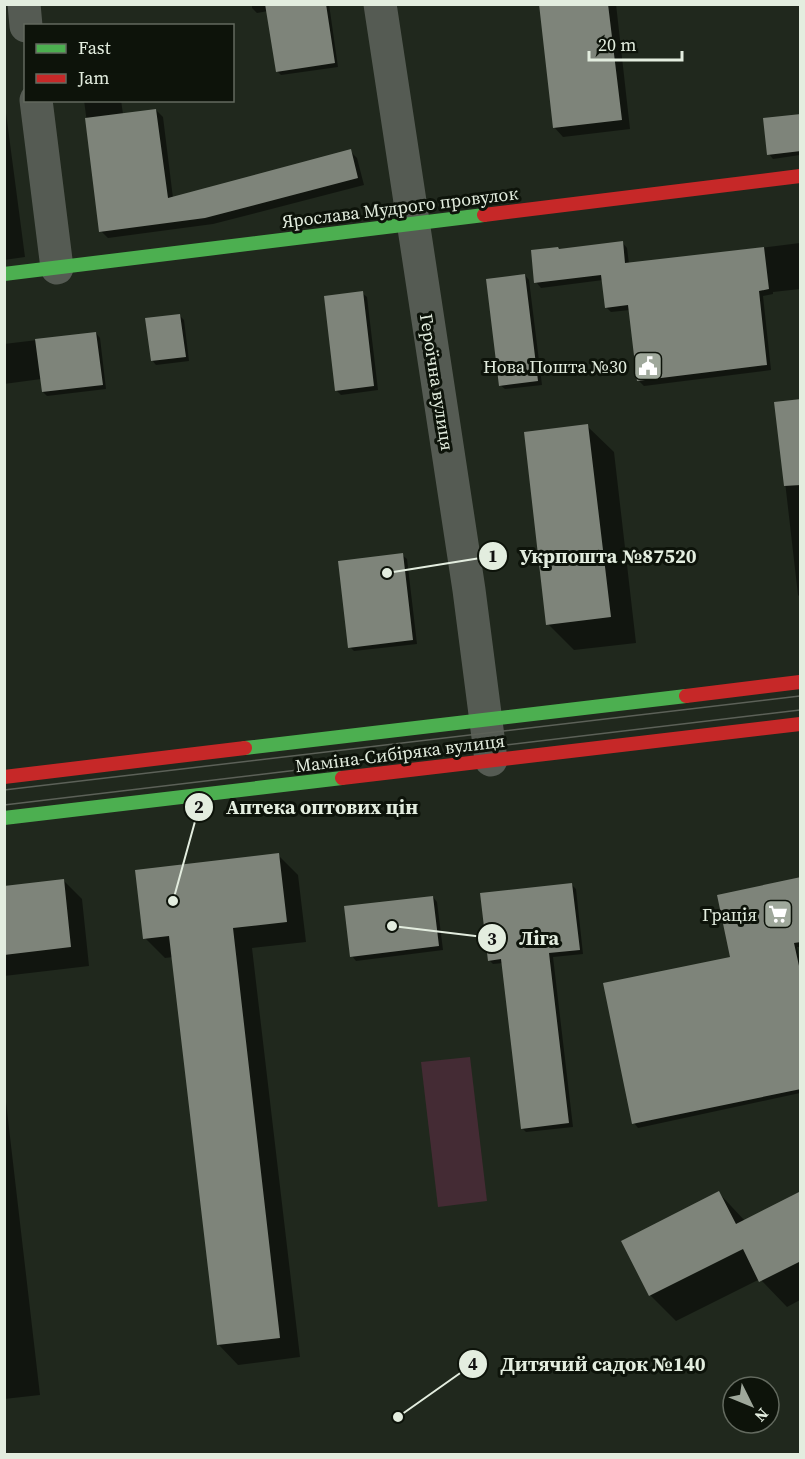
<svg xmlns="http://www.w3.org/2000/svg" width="805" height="1459" font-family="'Source Serif 4',serif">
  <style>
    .green { fill: #442b34 }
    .shadow { fill: #0007 }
    .building { fill: #7e847a }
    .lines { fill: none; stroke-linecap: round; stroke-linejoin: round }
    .street { stroke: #555b53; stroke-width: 33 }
    .fast { stroke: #4caf50; stroke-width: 14 }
    .jam { stroke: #c62828; stroke-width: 14 }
    .tram { stroke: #5c6158; stroke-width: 1.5 }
    .labels { text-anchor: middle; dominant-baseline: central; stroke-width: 6; stroke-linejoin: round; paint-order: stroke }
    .street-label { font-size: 18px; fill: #e3eddf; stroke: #0d130a }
    .poi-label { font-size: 18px; fill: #e3eddf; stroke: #0d130a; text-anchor: end }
    .leader { fill: none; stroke: #e3eddf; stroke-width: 2 }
    .callout-dot { fill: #e3eddf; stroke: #0d130a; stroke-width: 2 }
    .mark-label { font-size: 18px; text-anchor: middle; font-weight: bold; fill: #111 }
    .callout-label { font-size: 20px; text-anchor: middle; font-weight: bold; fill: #e3eddf; stroke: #0d130a; stroke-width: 6; stroke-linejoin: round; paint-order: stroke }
  </style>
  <rect width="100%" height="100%" fill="#20281d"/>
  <path class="green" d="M 470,1057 L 487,1201 L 438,1207 L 421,1062 Z"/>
  <path class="shadow" d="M 252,4 L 329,4 L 338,67 L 281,75 L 277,71 L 268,11 L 257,13 L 252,8 Z
    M 540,4 L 616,4 L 630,129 L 563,137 L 554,127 Z
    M 4,98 L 25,257 L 4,260 Z
    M 84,100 L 121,100 L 123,114 L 156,110 L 163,117 L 173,198 L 350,151 L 357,158 L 364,185 L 213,224 L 108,238 L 101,231 Z
    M 800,115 L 800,155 L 773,159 L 769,154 Z
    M 622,242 L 627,248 L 629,264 L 800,243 L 800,289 L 773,292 L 773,294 L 763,296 L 771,370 L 644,386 L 638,380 L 630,310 L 611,312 L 606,307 L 603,280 L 541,288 L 536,282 L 560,250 Z
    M 525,275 L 529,280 L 542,385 L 505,389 L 500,385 Z
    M 362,293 L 367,297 L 378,390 L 341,395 L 337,391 Z
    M 180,316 L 184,320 L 189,361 L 156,365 L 152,360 Z
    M 96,333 L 100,338 L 106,389 L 47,396 L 43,392 L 41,379 L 4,384 L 4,344 Z
    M 800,400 L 800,597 L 798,595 L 776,403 Z
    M 587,426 L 614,452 L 636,643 L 574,650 L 548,624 Z
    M 402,555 L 407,559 L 417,644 L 354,651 L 350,647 Z
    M 278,855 L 298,875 L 306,942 L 252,948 L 300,1357 L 238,1365 L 218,1344 L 173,957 L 165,958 L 145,938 Z
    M 800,879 L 800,947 L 797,947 L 800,962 L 800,1093 L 638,1128 L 634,1123 L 732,958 Z
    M 63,880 L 82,899 L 89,966 L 4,976 L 4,887 Z
    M 571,884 L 576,889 L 583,954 L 553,957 L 573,1127 L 526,1132 L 522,1128 L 503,963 L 493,964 L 489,960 Z
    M 433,897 L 437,902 L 443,950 L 356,961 L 352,956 Z
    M 4,1085 L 40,1395 L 4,1399 Z
    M 718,1192 L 745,1221 L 800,1192 L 800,1300 L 787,1307 L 760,1279 L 676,1321 L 650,1295 L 623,1242 Z"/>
  <path class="building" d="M 265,4 L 326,4 L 335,63 L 276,72 Z
    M 539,4 L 608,4 L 622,120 L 553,128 Z
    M 156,109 L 168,198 L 351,149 L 358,178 L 205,218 L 99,232 L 85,118 Z
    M 801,114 L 801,151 L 767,155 L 763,118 Z
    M 623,241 L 625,263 L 764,247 L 769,289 L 759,291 L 767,365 L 637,381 L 628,305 L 605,308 L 601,275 L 534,283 L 531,250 L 558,247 L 559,249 Z
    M 525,274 L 538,381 L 499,386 L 486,279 Z
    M 363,291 L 374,386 L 335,391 L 324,296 Z
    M 180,314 L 186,357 L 151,361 L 145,318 Z
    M 96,332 L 103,385 L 42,392 L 35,339 Z
    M 801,399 L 801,485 L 784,486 L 774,402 Z
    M 588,424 L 611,617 L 546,625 L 524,432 Z
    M 403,553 L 413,640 L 348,648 L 338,561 Z
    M 279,853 L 287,922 L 233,928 L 280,1338 L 217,1345 L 169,936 L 143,939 L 135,870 Z
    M 801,877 L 801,942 L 794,943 L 801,975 L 801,1089 L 632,1124 L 603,983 L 730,957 L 717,895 Z
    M 64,879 L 71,947 L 4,955 L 4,886 Z
    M 572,883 L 580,950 L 549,953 L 569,1123 L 521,1129 L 501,959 L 488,961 L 480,893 Z
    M 433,896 L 439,946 L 350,957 L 344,906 Z
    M 719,1191 L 736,1224 L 801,1191 L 801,1261 L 759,1282 L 743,1249 L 649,1296 L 621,1241 Z"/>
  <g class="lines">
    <path class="street" d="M 24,4 L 26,26
      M 380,4 L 469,590 L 491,760
      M 36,100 L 57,268"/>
    <path class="fast" d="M 4,274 L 484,215
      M 245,748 L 686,696
      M 4,818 L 342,778"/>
    <path class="jam" d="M 484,215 L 800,176
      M 686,696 L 800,682
      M 4,777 L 245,748
      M 342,778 L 800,724"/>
    <path class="tram" d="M 4,790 L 800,696
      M 4,805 L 800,710"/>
  </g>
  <defs>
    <g id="civic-square" transform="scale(1.5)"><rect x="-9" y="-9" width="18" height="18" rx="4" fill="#9fa89b" stroke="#0d130a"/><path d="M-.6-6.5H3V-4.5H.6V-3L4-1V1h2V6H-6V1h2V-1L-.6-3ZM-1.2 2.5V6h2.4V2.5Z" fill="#fff"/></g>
    <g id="supermarket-square" transform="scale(1.5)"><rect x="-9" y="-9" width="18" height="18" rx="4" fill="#9fa89b" stroke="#0d130a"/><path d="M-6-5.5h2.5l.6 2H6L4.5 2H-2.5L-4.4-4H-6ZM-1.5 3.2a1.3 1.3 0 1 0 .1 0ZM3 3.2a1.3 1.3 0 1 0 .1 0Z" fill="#fff"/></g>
  </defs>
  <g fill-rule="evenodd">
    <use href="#civic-square" x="648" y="366"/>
    <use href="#supermarket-square" x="778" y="914"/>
  </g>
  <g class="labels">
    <g class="street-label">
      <text transform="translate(400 207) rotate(-7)">Ярослава Мудрого провулок</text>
      <text transform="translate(437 382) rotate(81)">Героїчна вулиця</text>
      <text transform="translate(400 753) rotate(-7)">Маміна-Сибіряка вулиця</text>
    </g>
    <g class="poi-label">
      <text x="627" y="366">Нова Пошта №30</text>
      <text x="757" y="914">Грація</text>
    </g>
  </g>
  <path class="leader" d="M387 573L493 556M173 901L199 807M392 926L492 938M398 1417L473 1364"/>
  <g class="callout-dot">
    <circle cx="387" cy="573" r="6"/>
    <circle cx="173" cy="901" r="6"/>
    <circle cx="392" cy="926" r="6"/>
    <circle cx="398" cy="1417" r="6"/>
    <circle cx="493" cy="556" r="15"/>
    <circle cx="199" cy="807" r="15"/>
    <circle cx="492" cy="938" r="15"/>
    <circle cx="473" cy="1364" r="15"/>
  </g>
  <g class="mark-label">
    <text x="493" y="562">1</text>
    <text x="199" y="813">2</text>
    <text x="492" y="945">3</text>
    <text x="473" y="1370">4</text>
  </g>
  <g class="callout-label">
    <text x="608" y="563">Укрпошта №87520</text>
    <text x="322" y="814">Аптека оптових цін</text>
    <text x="539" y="945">Ліга</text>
    <text x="603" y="1371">Дитячий садок №140</text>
  </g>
  <rect width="805" height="1459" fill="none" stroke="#e3eddf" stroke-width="12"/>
  <rect x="24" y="24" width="210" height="78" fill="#0d130a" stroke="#636a5f" stroke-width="1.5"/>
  <rect x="36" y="44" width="30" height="9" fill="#4caf50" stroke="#636a5f" stroke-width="1.5"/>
  <text x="78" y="54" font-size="18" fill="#e3eddf">Fast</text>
  <rect x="36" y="74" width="30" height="9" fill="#c62828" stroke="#636a5f" stroke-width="1.5"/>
  <text x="78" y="84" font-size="18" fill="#e3eddf">Jam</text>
  <g transform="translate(751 1405) rotate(133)"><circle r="28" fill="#0d130a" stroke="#636a5f" stroke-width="1.5"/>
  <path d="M0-4.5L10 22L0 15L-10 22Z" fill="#9fa89b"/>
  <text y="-9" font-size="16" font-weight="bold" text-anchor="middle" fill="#e3eddf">N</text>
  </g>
  <path d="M589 51v9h93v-9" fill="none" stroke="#e3eddf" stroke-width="3"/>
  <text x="598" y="51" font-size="18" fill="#e3eddf" stroke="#0d130a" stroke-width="4.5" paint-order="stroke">20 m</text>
</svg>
